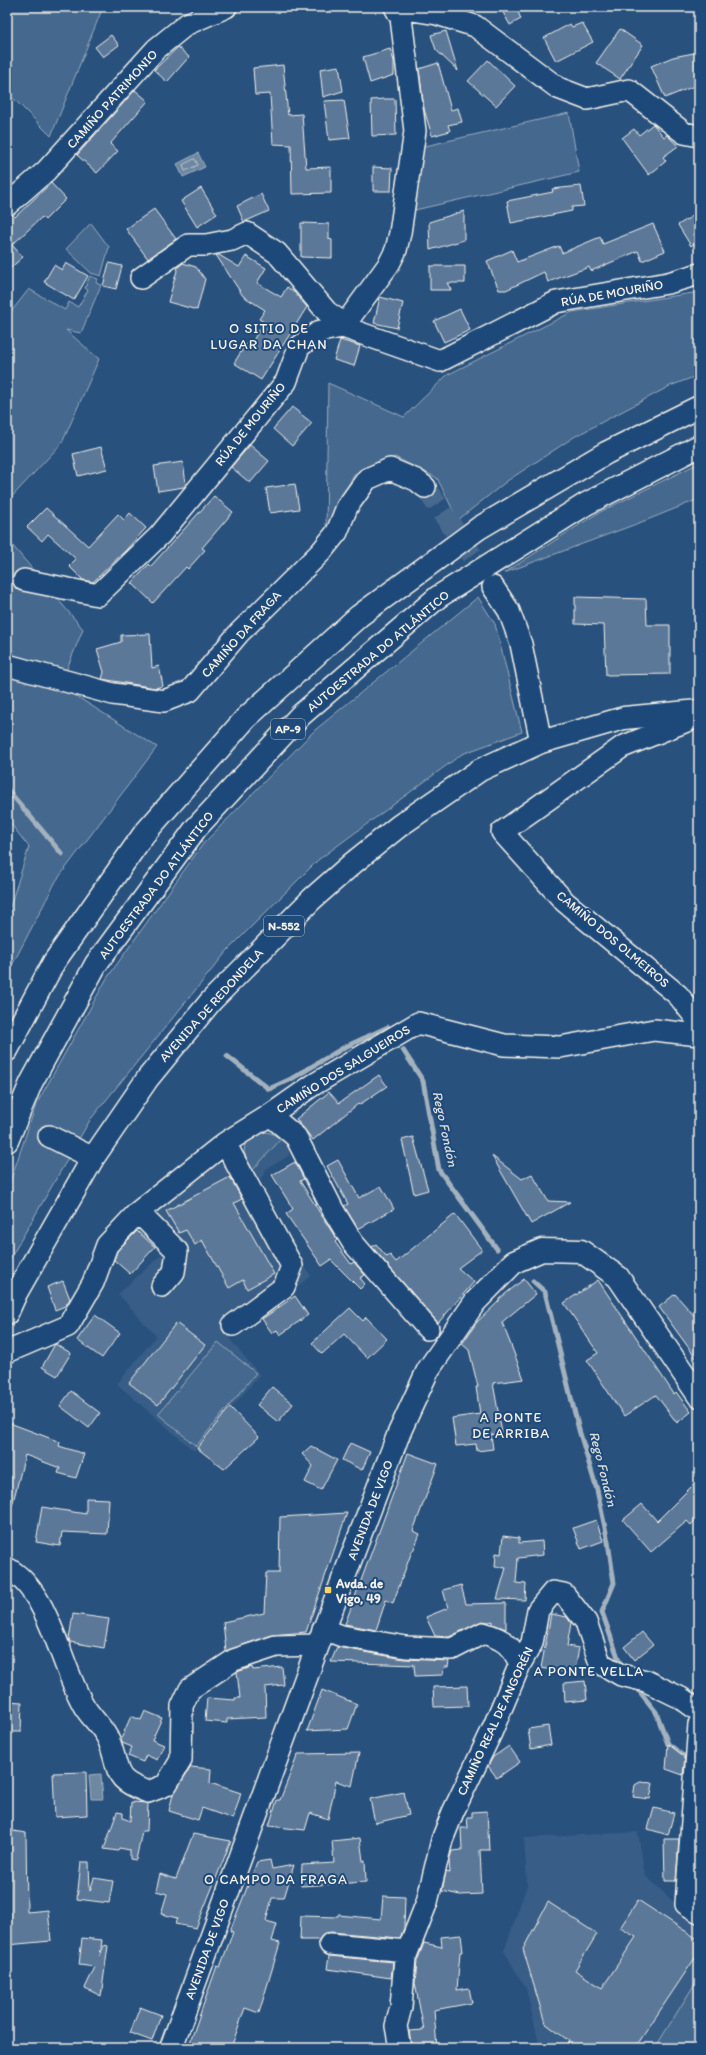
<svg xmlns="http://www.w3.org/2000/svg" width="706" height="2055" font-family="Itim,sans-serif">
  <style>
    .built { fill: #375d86 }
    .green { fill: #45688e; stroke: #9cacbb }
    .water { fill: #6e88a2; stroke: #a4b2be }
    .lines { fill: none; stroke-linecap: round; stroke-linejoin: round }
    .shore { stroke: #bec7cc; stroke-width: 1 }
    .stream { stroke: #a4b2be; stroke-width: 5 }
    .building { fill: #5b7899; stroke: #f4f1e8 }
    .minor-tunnel { stroke: #47698e; stroke-width: 21; stroke-dasharray: 21 10; stroke-linecap: butt }
    .minor-casing { stroke: #f4f1e8; stroke-width: 24 }
    .major-casing { stroke: #f4f1e8; stroke-width: 25 }
    .highway-casing { stroke: #f4f1e8; stroke-width: 25 }
    .minor { stroke: #1f4a7a; stroke-width: 21 }
    .major { stroke: #1f4a7a; stroke-width: 22 }
    .highway { stroke: #1f4a7a; stroke-width: 22 }
    .poi-dot { fill: #ffd166; stroke: #1f4a7a; stroke-width: 1.5 }
    .labels { text-anchor: middle; dominant-baseline: central; stroke-width: 4; stroke-linejoin: round; paint-order: stroke }
    .shield { fill: #1f4a7a; stroke: #b4bfc7; stroke-width: 1 }
    .shield-label { font-size: 12px; font-weight: bold; fill: #f4f1e8 }
    .street-label { font-size: 13px; fill: #f4f1e8; stroke: #1f4a7a }
    .poi-label { font-size: 13px; font-weight: bold; fill: #f4f1e8; stroke: #1f4a7a; text-anchor: start }
    .neighbourhood-label { font-size: 14px; letter-spacing: 1px; fill: #f4f1e8; stroke: #1f4a7a }
    .water-label { font-size: 14px; font-style: italic; fill: #d9dcda; stroke: #1f4a7a }
  </style>
  <rect width="100%" height="100%" fill="#28517e"/>
  <filter id="ink" filterUnits="userSpaceOnUse"><feTurbulence type="fractalNoise" baseFrequency=".025" numOctaves="2"/><feDisplacementMap in="SourceGraphic" scale="8" xChannelSelector="R" yChannelSelector="G"/><feConvolveMatrix kernelMatrix="1 2 1 2 8 2 1 2 1" color-interpolation-filters="sRGB"/></filter>
  <g filter="url(#ink)">
    <path class="built" d="M 271,1133 L 281,1139 L 289,1148 L 289,1156 L 265,1170 L 266,1172 L 255,1185 L 311,1276 L 230,1339 L 260,1375 L 194,1451 L 117,1384 L 156,1336 L 118,1294 L 162,1254 L 135,1229 L 211,1165 L 229,1164 L 243,1153 L 246,1135 Z
      M 638,1832 L 645,1875 L 679,1907 L 699,1919 L 699,1977 L 655,2048 L 527,2048 L 539,2044 L 526,1989 L 504,1951 L 527,1885 L 524,1838 Z"/>
    <path class="green" d="M 7,7 L 103,7 L 51,136 L 7,92 Z
      M 569,113 L 579,172 L 415,210 L 421,147 Z
      M 91,223 L 109,247 L 101,276 L 91,273 L 66,249 Z
      M 90,276 L 98,279 L 96,283 L 101,285 L 81,333 L 66,330 L 99,359 L 62,443 L 7,502 L 7,317 L 29,289 L 65,310 L 69,302 L 78,307 L 88,290 L 85,288 Z
      M 699,292 L 699,375 L 670,386 L 574,437 L 507,481 L 458,520 L 437,478 L 395,457 L 354,474 L 326,532 L 328,383 L 404,417 L 447,375 L 572,312 Z
      M 699,463 L 699,499 L 647,520 L 504,573 L 598,513 Z
      M 7,539 L 83,629 L 60,686 L 157,747 L 56,881 L 7,975 L 7,916 L 29,847 L 7,819 Z
      M 478,597 L 495,624 L 522,732 L 462,754 L 318,860 L 227,951 L 90,1120 L 7,1264 L 7,1191 L 36,1105 L 107,978 L 203,844 L 315,730 Z
      M 253,1130 L 271,1133 L 281,1139 L 252,1171 L 244,1152 L 246,1135 Z
      M 218,1342 L 256,1373 L 196,1446 L 158,1414 Z
      M 699,1977 L 699,2048 L 655,2048 Z"/>
    <path class="water" d="M 198,153 L 205,167 L 183,177 L 177,164 Z
      M 101,1774 L 103,1799 L 91,1799 L 89,1775 Z"/>
    <g class="lines">
      <path class="shore" d="M 195,159 L 198,165 L 185,171 L 183,165 Z"/>
      <path class="stream" d="M 7,789 L 62,854
        M 403,1050 L 423,1081 L 439,1170 L 497,1249
        M 227,1056 L 269,1089 L 291,1079 L 345,1047 L 388,1027
        M 533,1281 L 545,1292 L 579,1430 L 597,1490 L 608,1542 L 614,1583 L 602,1612 L 621,1666
        M 640,1692 L 656,1712 L 668,1744 L 685,1757 L 688,1767"/>
    </g>
    <path class="building" d="M 500,7 L 516,7 L 521,19 L 510,25 Z
      M 582,23 L 593,42 L 556,61 L 544,38 L 570,24 L 572,27 Z
      M 620,29 L 643,45 L 620,79 L 596,63 Z
      M 446,31 L 458,71 L 436,50 L 431,35 Z
      M 111,35 L 119,45 L 103,57 L 95,47 Z
      M 178,47 L 189,57 L 167,82 L 154,70 Z
      M 390,49 L 394,61 L 394,75 L 370,83 L 363,57 Z
      M 699,52 L 699,84 L 665,98 L 651,66 L 673,57 Z
      M 488,60 L 515,86 L 496,106 L 468,81 Z
      M 438,63 L 451,110 L 458,108 L 462,122 L 448,125 L 450,131 L 432,136 L 424,109 L 419,69 Z
      M 283,65 L 288,115 L 302,114 L 306,168 L 331,167 L 331,193 L 292,194 L 291,145 L 273,144 L 270,94 L 255,95 L 253,68 Z
      M 339,66 L 343,91 L 323,97 L 320,69 Z
      M 135,90 L 148,101 L 110,144 L 118,151 L 97,173 L 77,155 Z
      M 384,99 L 395,99 L 396,135 L 372,136 L 371,100 Z
      M 344,100 L 350,138 L 329,140 L 324,101 Z
      M 653,124 L 664,137 L 667,135 L 678,146 L 663,157 L 666,161 L 649,175 L 622,138 L 634,129 L 639,135 Z
      M 373,167 L 392,168 L 391,191 L 373,191 Z
      M 51,183 L 66,199 L 45,220 L 42,217 L 12,245 L 23,257 L 7,271 L 7,217 L 13,215 L 15,217 Z
      M 581,186 L 584,206 L 572,207 L 572,211 L 511,223 L 507,201 L 553,192 L 552,189 Z
      M 201,188 L 217,214 L 197,227 L 181,201 Z
      M 261,194 L 269,211 L 244,222 L 237,206 Z
      M 154,209 L 176,239 L 148,259 L 126,229 Z
      M 464,211 L 464,240 L 430,250 L 429,222 Z
      M 699,212 L 699,240 L 691,246 L 678,225 Z
      M 301,223 L 329,224 L 329,239 L 332,240 L 332,258 L 301,257 Z
      M 653,224 L 665,251 L 642,261 L 638,251 L 591,271 L 589,267 L 548,282 L 544,272 L 506,290 L 499,290 L 487,261 L 512,250 L 517,262 L 559,246 L 562,253 L 600,237 L 603,244 Z
      M 216,255 L 219,255 L 239,267 L 246,256 L 266,268 L 257,283 L 281,297 L 287,287 L 294,292 L 307,307 L 261,380 L 234,363 L 246,344 L 249,347 L 264,322 L 259,319 L 265,310 L 243,296 Z
      M 66,263 L 88,276 L 74,300 L 44,282 L 54,265 L 62,270 Z
      M 109,263 L 122,266 L 116,289 L 103,286 Z
      M 183,263 L 196,267 L 205,279 L 197,310 L 168,302 L 178,267 Z
      M 430,266 L 465,266 L 465,283 L 447,283 L 451,290 L 430,290 Z
      M 380,297 L 403,303 L 397,328 L 374,323 Z
      M 460,309 L 470,330 L 444,342 L 434,321 Z
      M 340,340 L 360,346 L 354,366 L 334,360 Z
      M 292,407 L 312,423 L 292,446 L 273,429 Z
      M 250,445 L 269,461 L 250,483 L 231,467 Z
      M 101,447 L 107,469 L 78,476 L 73,454 Z
      M 183,462 L 186,484 L 184,487 L 158,491 L 154,466 Z
      M 295,484 L 299,509 L 270,513 L 266,488 Z
      M 214,496 L 233,512 L 202,548 L 205,550 L 188,569 L 186,567 L 153,603 L 132,583 L 149,564 L 151,566 Z
      M 46,508 L 88,546 L 118,514 L 124,520 L 130,513 L 146,528 L 126,550 L 93,582 L 83,580 L 69,566 L 76,559 L 48,534 L 42,541 L 27,527 Z
      M 575,597 L 646,599 L 647,625 L 670,625 L 670,674 L 606,675 L 604,625 L 575,624 Z
      M 150,634 L 152,668 L 159,666 L 163,686 L 155,688 L 102,679 L 104,672 L 97,649 L 121,642 L 121,635 Z
      M 379,1075 L 387,1086 L 359,1105 L 358,1104 L 313,1140 L 296,1119 L 329,1092 L 339,1103 Z
      M 413,1137 L 428,1190 L 414,1194 L 402,1140 Z
      M 492,1156 L 522,1179 L 532,1174 L 548,1201 L 570,1202 L 531,1224 Z
      M 338,1160 L 359,1198 L 381,1186 L 394,1209 L 358,1229 L 344,1206 L 348,1204 L 327,1166 Z
      M 295,1162 L 304,1179 L 300,1181 L 337,1240 L 335,1242 L 351,1264 L 354,1262 L 365,1275 L 360,1278 L 365,1284 L 360,1289 L 331,1260 L 322,1266 L 286,1214 L 293,1209 L 272,1175 Z
      M 230,1177 L 242,1199 L 234,1203 L 274,1274 L 247,1289 L 243,1280 L 229,1288 L 202,1240 L 195,1245 L 186,1230 L 179,1233 L 166,1211 Z
      M 455,1214 L 482,1250 L 458,1268 L 474,1282 L 438,1323 L 372,1247 L 376,1244 L 387,1257 L 390,1255 L 396,1262 Z
      M 137,1231 L 155,1247 L 130,1274 L 114,1260 L 117,1251 Z
      M 524,1279 L 536,1294 L 502,1322 L 524,1379 L 493,1383 L 502,1433 L 491,1435 L 493,1449 L 477,1451 L 476,1444 L 456,1446 L 452,1418 L 480,1414 L 476,1387 L 478,1387 L 469,1350 L 462,1344 L 477,1322 L 499,1301 L 499,1299 Z
      M 598,1280 L 674,1394 L 676,1392 L 691,1412 L 677,1423 L 656,1395 L 624,1416 L 587,1360 L 598,1353 L 564,1303 Z
      M 63,1281 L 70,1299 L 65,1306 L 55,1310 L 47,1287 Z
      M 675,1294 L 699,1321 L 699,1362 L 659,1307 Z
      M 295,1296 L 308,1315 L 280,1335 L 277,1330 L 272,1333 L 262,1319 Z
      M 350,1308 L 363,1321 L 366,1317 L 387,1339 L 367,1358 L 344,1334 L 322,1354 L 312,1343 Z
      M 95,1315 L 120,1333 L 102,1358 L 77,1340 Z
      M 176,1323 L 205,1345 L 158,1405 L 129,1383 Z
      M 55,1344 L 71,1353 L 57,1376 L 42,1367 Z
      M 272,1387 L 293,1404 L 278,1422 L 257,1405 Z
      M 71,1391 L 100,1413 L 89,1428 L 60,1406 Z
      M 230,1407 L 259,1437 L 224,1469 L 197,1448 Z
      M 7,1422 L 60,1442 L 59,1446 L 84,1454 L 76,1478 L 58,1473 L 60,1468 L 25,1455 L 12,1506 L 7,1506 Z
      M 350,1443 L 370,1452 L 362,1470 L 342,1460 Z
      M 311,1446 L 337,1460 L 321,1490 L 305,1482 L 313,1466 L 302,1454 Z
      M 408,1453 L 438,1464 L 413,1531 L 420,1534 L 413,1551 L 412,1551 L 393,1603 L 386,1600 L 376,1630 L 345,1624 Z
      M 699,1479 L 699,1516 L 691,1525 L 687,1521 L 651,1552 L 623,1520 L 642,1504 L 657,1521 Z
      M 86,1498 L 109,1499 L 107,1534 L 62,1532 L 60,1546 L 36,1542 L 42,1507 L 86,1514 Z
      M 347,1513 L 306,1632 L 272,1635 L 226,1651 L 223,1622 L 264,1613 L 266,1573 L 279,1573 L 280,1517 Z
      M 596,1520 L 603,1541 L 581,1549 L 573,1528 Z
      M 503,1536 L 519,1538 L 519,1543 L 542,1541 L 543,1555 L 518,1558 L 516,1583 L 526,1584 L 525,1600 L 497,1599 L 506,1568 L 495,1567 L 496,1553 L 501,1554 Z
      M 461,1585 L 466,1604 L 506,1603 L 506,1629 L 493,1624 L 493,1621 L 489,1622 L 482,1621 L 449,1637 L 435,1636 L 426,1617 L 448,1608 L 443,1590 Z
      M 73,1614 L 109,1619 L 104,1648 L 70,1642 L 69,1639 Z
      M 551,1614 L 567,1617 L 571,1623 L 567,1646 L 579,1648 L 574,1674 L 541,1668 Z
      M 642,1632 L 653,1645 L 634,1660 L 624,1647 Z
      M 337,1647 L 404,1659 L 449,1661 L 448,1667 L 444,1667 L 443,1675 L 415,1676 L 414,1665 L 331,1662 Z
      M 252,1667 L 253,1670 L 282,1667 L 284,1685 L 265,1687 L 266,1717 L 227,1719 L 227,1723 L 205,1721 L 207,1698 L 235,1700 L 235,1698 L 240,1698 L 237,1672 Z
      M 585,1681 L 587,1700 L 565,1702 L 564,1683 Z
      M 467,1686 L 468,1706 L 434,1707 L 433,1687 Z
      M 322,1690 L 357,1704 L 348,1729 L 307,1731 Z
      M 7,1701 L 22,1702 L 21,1732 L 7,1732 Z
      M 145,1711 L 162,1718 L 152,1740 L 164,1745 L 157,1760 L 146,1755 L 143,1762 L 128,1756 L 132,1747 L 122,1743 L 121,1739 L 131,1716 L 141,1720 Z
      M 548,1726 L 551,1745 L 531,1749 L 528,1729 Z
      M 668,1744 L 685,1757 L 683,1775 L 666,1769 Z
      M 509,1746 L 520,1762 L 497,1778 L 488,1766 L 493,1757 Z
      M 359,1753 L 352,1786 L 336,1781 L 328,1819 L 310,1813 L 305,1830 L 269,1826 L 277,1800 L 280,1800 L 298,1754 Z
      M 191,1767 L 211,1769 L 210,1783 L 241,1793 L 233,1819 L 202,1808 L 198,1820 L 169,1811 L 173,1794 Z
      M 86,1772 L 87,1815 L 55,1817 L 53,1773 Z
      M 640,1782 L 653,1783 L 650,1799 L 633,1797 L 635,1785 Z
      M 404,1792 L 409,1815 L 375,1823 L 370,1799 Z
      M 131,1802 L 148,1803 L 147,1831 L 142,1831 L 136,1860 L 130,1859 L 130,1850 L 119,1848 L 118,1851 L 104,1849 L 117,1812 L 123,1813 L 123,1818 L 130,1821 Z
      M 654,1808 L 674,1813 L 668,1835 L 648,1829 Z
      M 487,1811 L 489,1850 L 480,1850 L 482,1894 L 460,1895 L 442,1891 L 446,1872 L 450,1873 L 449,1861 L 452,1851 L 462,1850 L 461,1828 L 468,1828 L 467,1817 L 472,1817 L 472,1812 Z
      M 7,1830 L 26,1833 L 27,1912 L 48,1910 L 51,1941 L 7,1945 Z
      M 193,1834 L 231,1841 L 196,1928 L 175,1924 L 177,1918 L 161,1914 L 167,1894 L 156,1891 L 160,1874 L 176,1879 Z
      M 360,1838 L 363,1861 L 365,1861 L 366,1882 L 301,1886 L 302,1865 L 334,1863 L 332,1841 Z
      M 664,1839 L 679,1839 L 676,1881 L 665,1881 Z
      M 270,1860 L 272,1869 L 294,1865 L 284,1898 L 272,1898 L 266,1921 L 277,1924 L 272,1941 L 280,1943 L 259,2013 L 245,2008 L 231,2048 L 188,2048 L 217,1966 L 220,1967 L 233,1932 L 230,1931 L 257,1862 Z
      M 81,1862 L 89,1862 L 90,1891 L 94,1878 L 113,1881 L 109,1903 L 77,1899 Z
      M 383,1896 L 405,1897 L 404,1928 L 400,1938 L 331,1932 L 325,1933 L 319,1940 L 300,1940 L 301,1916 L 338,1917 L 338,1915 L 381,1919 Z
      M 638,1900 L 699,1940 L 699,1952 L 635,2048 L 565,2048 L 569,2041 L 545,2023 L 523,1949 L 548,1902 L 597,1934 L 575,1970 L 602,1988 L 636,1937 L 620,1928 Z
      M 461,1935 L 463,1952 L 460,1952 L 457,1990 L 469,1988 L 472,2003 L 434,2010 L 437,2048 L 412,2048 L 409,2031 L 424,2030 L 415,1983 L 417,1961 L 424,1943 L 442,1947 L 441,1937 Z
      M 82,1938 L 102,1940 L 100,1956 L 104,1945 L 108,1946 L 101,1996 L 85,1988 L 95,1967 L 79,1965 Z
      M 329,1956 L 393,1962 L 391,1978 L 327,1969 Z
      M 140,2007 L 161,2015 L 152,2041 L 130,2033 Z"/>
    <g class="lines">
      <path class="minor-tunnel" d="M 425,487 L 492,585
        M 7,1116 L 49,1136"/>
      <g class="minor-casing">
        <path id="minor" d="M 412,10 L 437,14 L 475,26 L 558,88 L 587,99 L 629,90 L 684,133 L 699,136
          M 7,205 L 46,171 L 156,49 L 187,24 L 226,7
          M 141,278 L 188,245 L 206,245 L 232,240 L 247,233 L 277,253 L 327,312 L 340,321 L 343,327 L 389,264 L 396,250 L 400,233 L 415,131 L 401,18 L 395,7
          M 24,580 L 98,595 L 160,535 L 286,382 L 299,347 L 320,331 L 343,327 L 440,361 L 556,302 L 668,283 L 699,274
          M 493,587 L 509,611 L 521,644 L 541,742
          M 7,665 L 113,694 L 164,701 L 190,691 L 239,633 L 321,552 L 337,532 L 347,507 L 367,479 L 390,469 L 416,480 L 425,487
          M 699,716 L 622,747 L 502,832 L 565,902 L 678,995 L 699,1022
          M 270,1115 L 313,1085 L 418,1023 L 504,1045 L 560,1047 L 654,1030 L 699,1035
          M 49,1136 L 93,1158
          M 225,1143 L 292,1266 L 284,1287 L 233,1325
          M 138,1212 L 177,1251 L 174,1272 L 162,1286
          M 7,1352 L 68,1326 L 93,1283 L 107,1245 L 138,1212 L 225,1143 L 270,1115 L 296,1137 L 333,1210 L 353,1243 L 428,1329
          M 7,1568 C 50,1591 60,1666 84,1706 C 91,1718 104,1728 109,1741 C 121,1771 111,1779 148,1792 L 166,1785 L 181,1760 L 182,1706 L 190,1689 L 234,1660 L 276,1646 L 318,1645
          M 323,1629 L 342,1636 L 406,1647 L 452,1649 L 483,1633 C 503,1639 511,1644 520,1664
          M 699,1724 L 686,1904 L 699,1912
          M 330,1944 L 407,1951
          M 400,2048 L 396,2026 L 401,2007 L 405,1958 L 427,1902 L 442,1840 L 453,1812 L 491,1733 L 520,1664 L 532,1643 L 538,1610 L 553,1592 L 564,1594 L 586,1622 L 600,1663 L 621,1675 L 646,1681 L 681,1698 L 699,1711"/>
      </g>
      <g class="major-casing">
        <path id="major" d="M 171,2048 L 318,1645 L 399,1433 L 428,1370 L 475,1302 L 514,1262 L 542,1250 L 581,1251 L 618,1277 L 699,1396"/>
      </g>
      <g class="highway-casing">
        <path id="highway" d="M 7,1050 L 54,962 L 144,834 L 246,718 L 359,616 L 479,528 L 606,453 L 699,407
          M 7,1141 L 31,1083 L 96,964 L 196,828 L 301,715 L 438,597 L 586,504 L 699,446
          M 7,1313 L 16,1293 L 93,1158 L 148,1078 L 211,1001 L 312,899 L 353,863 L 399,826 L 480,770 L 541,742 L 624,718 L 699,711"/>
      </g>
      <use href="#minor" class="minor"/>
      <use href="#major" class="major"/>
      <use href="#highway" class="highway"/>
    </g>
  </g>
  <rect class="poi-dot" x="324" y="1586" width="8" height="8" rx="2"/>
  <g class="labels">
    <g class="shield">
      <rect x="271" y="719" width="34" height="20" rx="3"/>
      <rect x="264" y="916" width="40" height="20" rx="3"/>
    </g>
    <g class="shield-label">
      <text x="288" y="729">AP-9</text>
      <text x="284" y="926">N-552</text>
    </g>
    <g class="street-label">
      <text transform="translate(112 99) rotate(-48)">CAMIÑO PATRIMONIO</text>
      <text transform="translate(612 293) rotate(-10)">RÚA DE MOURIÑO</text>
      <text transform="translate(250 424) rotate(-51)">RÚA DE MOURIÑO</text>
      <text transform="translate(241 634) rotate(-48)">CAMIÑO DA FRAGA</text>
      <text transform="translate(378 651) rotate(-40)">AUTOESTRADA DO ATLÁNTICO</text>
      <text transform="translate(156 885) rotate(-53)">AUTOESTRADA DO ATLÁNTICO</text>
      <text transform="translate(613 939) rotate(40)">CAMIÑO DOS OLMEIROS</text>
      <text transform="translate(211 1005) rotate(-48)">AVENIDA DE REDONDELA</text>
      <text transform="translate(343 1069) rotate(-32)">CAMIÑO DOS SALGUEIROS</text>
      <text transform="translate(370 1510) rotate(-69)">AVENIDA DE VIGO</text>
      <text transform="translate(495 1721) rotate(-65)">CAMIÑO REAL DE ANGORÉN</text>
      <text transform="translate(207 1949) rotate(-70)">AVENIDA DE VIGO</text>
    </g>
    <g class="poi-label">
      <text x="336" y="1583">Avda. de<tspan x="336" dy="15">Vigo, 49</tspan></text>
    </g>
    <g class="neighbourhood-label">
      <text x="269" y="328">O SITIO DE<tspan x="269" dy="16">LUGAR DA CHAN</tspan></text>
      <text x="511" y="1417">A PONTE<tspan x="511" dy="16">DE ARRIBA</tspan></text>
      <text x="589" y="1671">A PONTE VELLA</text>
      <text x="276" y="1879">O CAMPO DA FRAGA</text>
    </g>
    <g class="water-label">
      <text transform="translate(445 1129) rotate(78)">Rego Fondón</text>
      <text transform="translate(603 1469) rotate(76)">Rego Fondón</text>
    </g>
  </g>
  <rect width="706" height="2055" fill="none" stroke="#1f4a7a" stroke-width="24"/>
  <rect x="12" y="12" width="682" height="2031" fill="none" stroke="#f4f1e8" stroke-width="1.5" filter="url(#ink)"/>
</svg>
